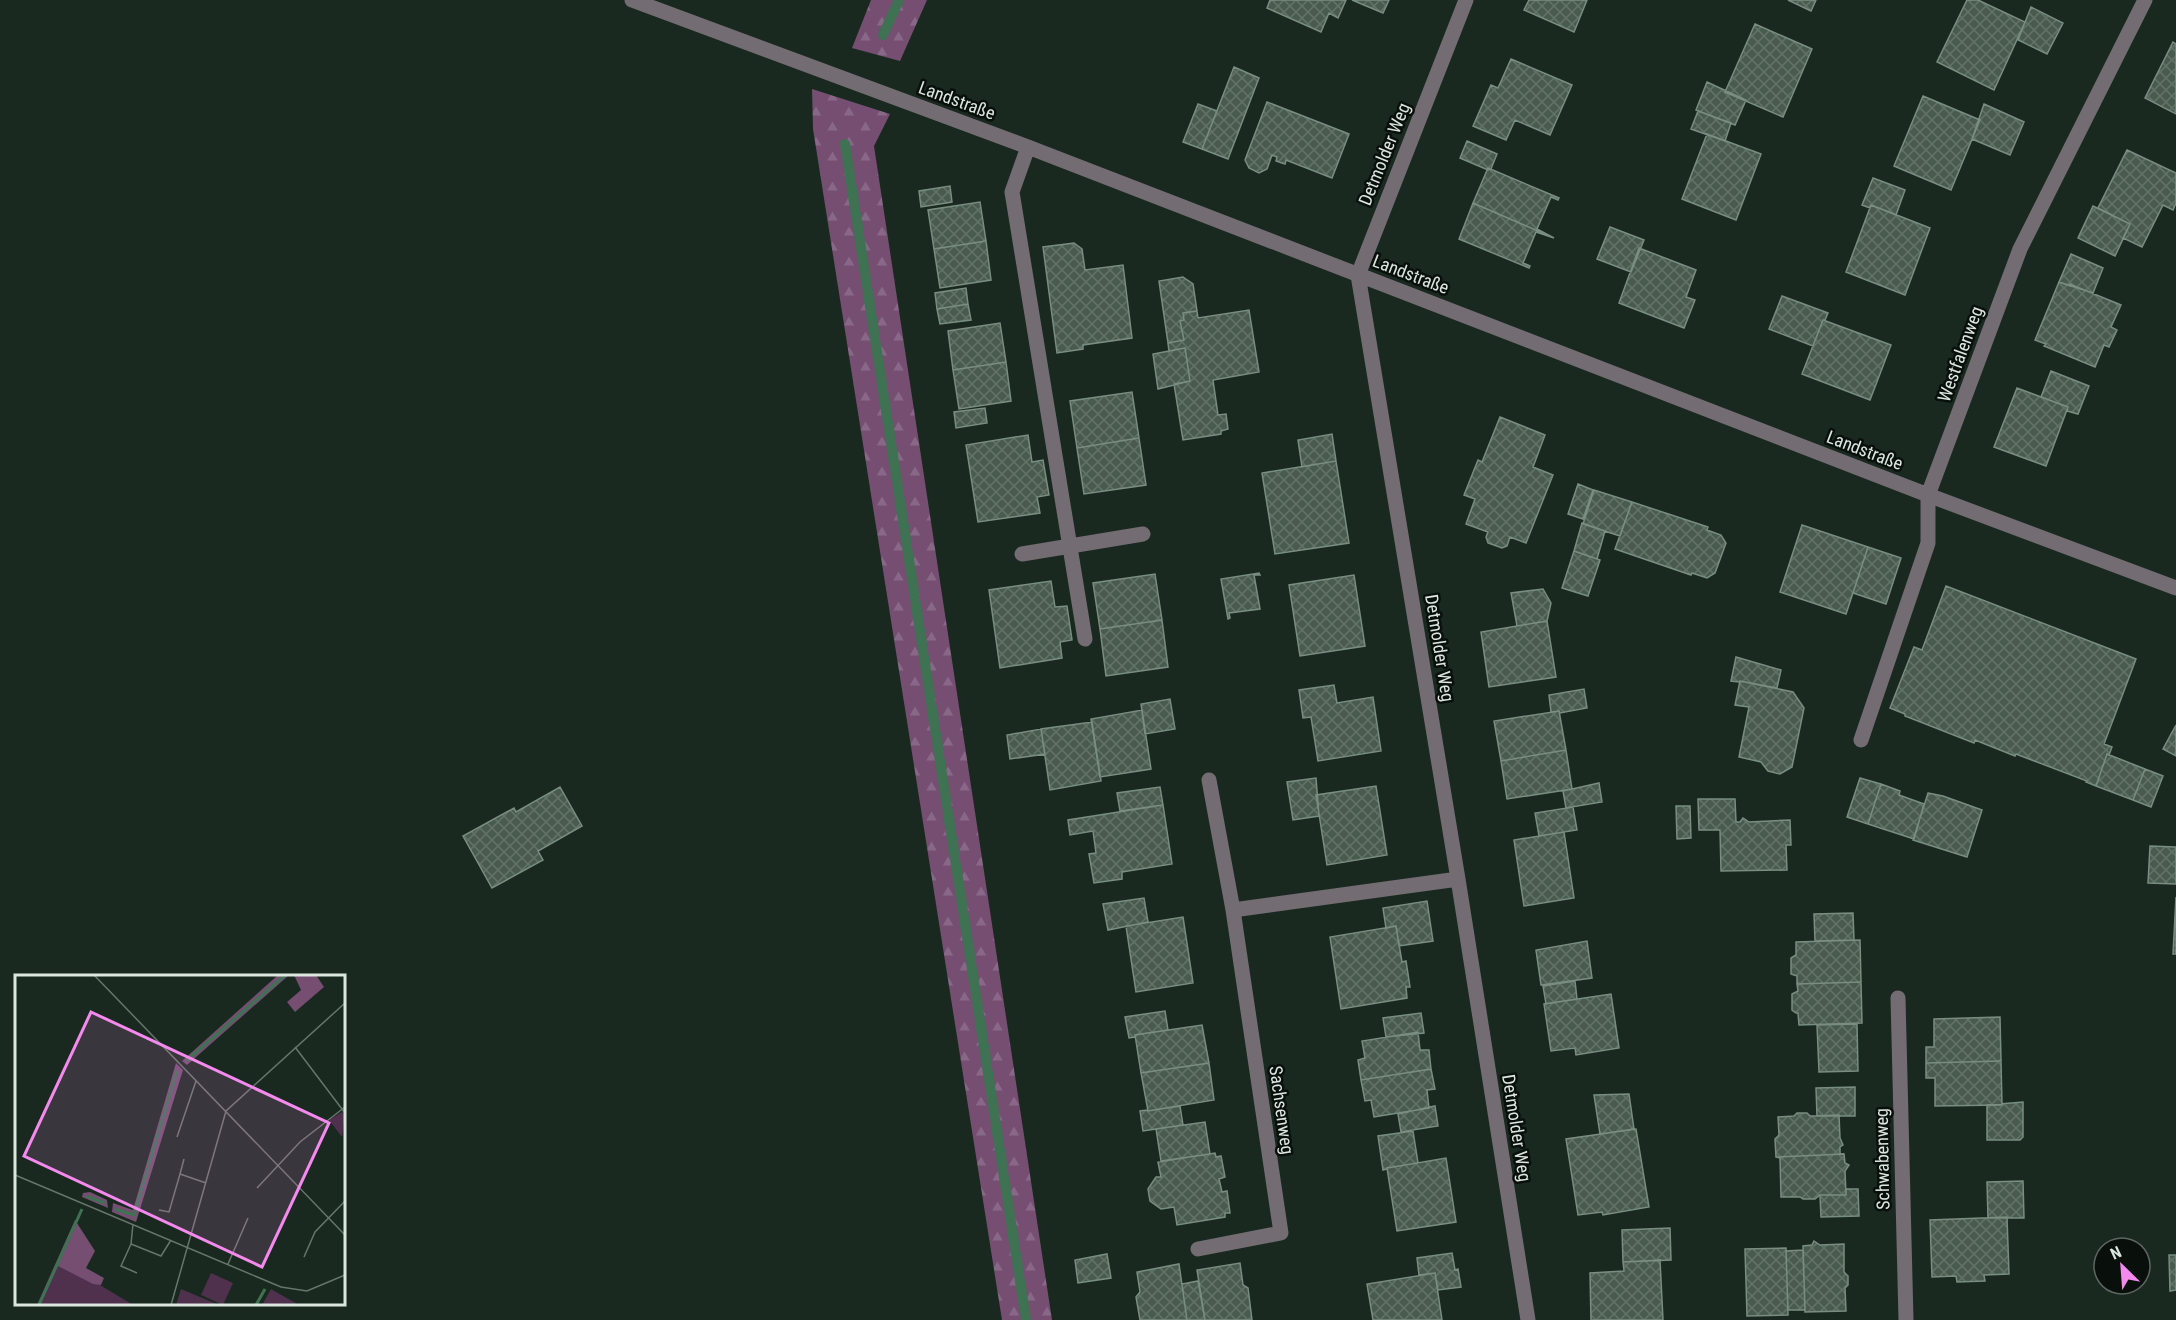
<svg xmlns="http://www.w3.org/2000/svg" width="2176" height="1320" font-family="'Roboto Condensed',sans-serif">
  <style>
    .forest { fill: url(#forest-firs) }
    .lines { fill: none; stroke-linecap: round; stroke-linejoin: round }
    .stream { stroke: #3e7253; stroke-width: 10 }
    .building { fill: url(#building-cross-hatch); stroke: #7a8d81; stroke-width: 1.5 }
    .minor { stroke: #736c73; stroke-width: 15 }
    .labels { text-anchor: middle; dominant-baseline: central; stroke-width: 5; stroke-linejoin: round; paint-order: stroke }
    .street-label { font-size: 18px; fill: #dde7e0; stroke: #09100c }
    .inset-river { fill: none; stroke: #3e7253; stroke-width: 3 }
    .inset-road { fill: none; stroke: #67756c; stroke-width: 1.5 }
    .view { fill: #f589ee; fill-opacity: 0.15; stroke: #f589ee; stroke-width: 3 }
    .inset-edge { fill: none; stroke: #dde7e0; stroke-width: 3 }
  </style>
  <defs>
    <pattern id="forest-firs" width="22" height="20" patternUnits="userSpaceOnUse" patternTransform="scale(1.5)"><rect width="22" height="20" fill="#754e72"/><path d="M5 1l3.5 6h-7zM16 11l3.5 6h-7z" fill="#886886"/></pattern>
    <pattern id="building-cross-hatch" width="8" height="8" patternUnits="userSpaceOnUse" patternTransform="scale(1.5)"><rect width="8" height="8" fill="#495b4f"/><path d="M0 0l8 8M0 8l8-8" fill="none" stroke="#637368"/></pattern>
  </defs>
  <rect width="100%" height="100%" fill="#19291f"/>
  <path class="forest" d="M 871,0 L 927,0 L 900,61 L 852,48 Z
    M 812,89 L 890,114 L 874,146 L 1052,1320 L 1002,1320 L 813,129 Z"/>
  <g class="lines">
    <path class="stream" d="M 883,35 L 899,0
      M 845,144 L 1026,1320"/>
  </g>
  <path class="building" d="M 1270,0 L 1346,0 L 1338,18 L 1329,13 L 1321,32 L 1267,8 Z
    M 1352,0 L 1389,0 L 1383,13 Z
    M 1529,0 L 1587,0 L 1574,32 L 1524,10 Z
    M 1788,0 L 1816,0 L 1811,11 Z
    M 1967,0 L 1978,0 L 2025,22 L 1994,90 L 1937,62 Z
    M 2031,7 L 2063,23 L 2047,54 L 2018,40 Z
    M 1755,24 L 1812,49 L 1783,117 L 1725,92 Z
    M 2173,42 L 2176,44 L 2176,114 L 2145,98 Z
    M 1511,59 L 1572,85 L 1550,135 L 1515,120 L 1506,140 L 1473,126 L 1491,85 L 1498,88 Z
    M 1234,67 L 1259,78 L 1228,159 L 1202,149 Z
    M 1707,82 L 1746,100 L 1735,125 L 1696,110 Z
    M 1923,96 L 1980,120 L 1951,190 L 1894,166 Z
    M 1267,102 L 1349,134 L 1332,178 L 1286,160 L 1285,164 L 1276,161 L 1277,157 L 1272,155 L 1267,169 L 1259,173 L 1249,168 L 1245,160 Z
    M 1198,104 L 1217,111 L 1202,149 L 1183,142 Z
    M 1984,104 L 2024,122 L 2010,155 L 1972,139 Z
    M 1698,111 L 1731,123 L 1725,141 L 1691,129 Z
    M 1707,134 L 1761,154 L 1736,220 L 1682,199 Z
    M 1467,141 L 1497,154 L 1491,169 L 1488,170 L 1460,158 Z
    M 2127,150 L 2176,173 L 2176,203 L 2173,210 L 2163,205 L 2142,247 L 2123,238 L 2130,224 L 2098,208 Z
    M 1488,168 L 1559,198 L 1558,200 L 1551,197 L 1537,229 L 1554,238 L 1473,203 Z
    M 1873,178 L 1905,190 L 1896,215 L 1871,205 L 1870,208 L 1862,205 Z
    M 950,186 L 952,202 L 921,207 L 919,191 Z
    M 980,202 L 986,241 L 934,249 L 928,210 Z
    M 1473,203 L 1554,238 L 1536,232 L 1523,263 L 1530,266 L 1529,268 L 1459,239 Z
    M 1871,205 L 1930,228 L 1905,295 L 1846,272 Z
    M 2093,206 L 2130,224 L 2115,256 L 2078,238 Z
    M 1610,227 L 1644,240 L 1631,272 L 1597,259 Z
    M 986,241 L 991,280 L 940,288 L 934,249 Z
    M 1074,243 L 1082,249 L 1085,270 L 1123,265 L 1132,338 L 1083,345 L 1083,349 L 1057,353 L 1043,247 Z
    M 1639,248 L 1696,270 L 1686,297 L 1695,300 L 1684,328 L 1619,303 Z
    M 2071,254 L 2103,268 L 2093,293 L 2059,282 Z
    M 1183,277 L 1193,284 L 1197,311 L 1183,313 L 1184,320 L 1180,321 L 1184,340 L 1168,343 L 1159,281 Z
    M 2059,282 L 2070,286 L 2070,284 L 2121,305 L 2111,327 L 2117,330 L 2109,347 L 2104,345 L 2095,367 L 2044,346 L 2046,344 L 2035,340 Z
    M 966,288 L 968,304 L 937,309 L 935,293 Z
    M 1782,296 L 1828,313 L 1825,320 L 1823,320 L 1813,346 L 1769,329 Z
    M 968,304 L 971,320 L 940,324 L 937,309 Z
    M 1249,310 L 1259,372 L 1213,380 L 1218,415 L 1226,414 L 1228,429 L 1221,431 L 1221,434 L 1183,440 L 1174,384 L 1190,381 L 1185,348 L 1169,351 L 1168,343 L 1184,340 L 1180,321 L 1184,320 L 1183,313 L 1197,311 L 1198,318 Z
    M 1823,320 L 1891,345 L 1870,400 L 1802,374 Z
    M 1000,323 L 1006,362 L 953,370 L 948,331 Z
    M 1185,348 L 1190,381 L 1158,389 L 1153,354 Z
    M 1006,362 L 1011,401 L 959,409 L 953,370 Z
    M 2051,371 L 2089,386 L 2078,414 L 2067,411 L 2068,407 L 2041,397 Z
    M 2017,388 L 2068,407 L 2046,466 L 1994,447 Z
    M 1132,392 L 1139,438 L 1077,448 L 1070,401 Z
    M 985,408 L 987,423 L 956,428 L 954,412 Z
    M 1500,417 L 1545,435 L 1533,467 L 1553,475 L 1526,543 L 1510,537 L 1507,546 L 1502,548 L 1488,543 L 1486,537 L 1488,532 L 1466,524 L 1475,499 L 1464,495 L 1478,460 L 1482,462 Z
    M 1332,434 L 1336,461 L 1302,467 L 1298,440 Z
    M 1028,435 L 1032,462 L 1043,460 L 1049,495 L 1037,497 L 1040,513 L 978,522 L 966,445 Z
    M 1139,438 L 1146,485 L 1084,494 L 1077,448 Z
    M 1336,461 L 1349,543 L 1275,554 L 1262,473 Z
    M 1578,484 L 1593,490 L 1583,519 L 1568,514 Z
    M 1594,490 L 1632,502 L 1620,536 L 1583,524 Z
    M 1632,502 L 1708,527 L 1707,530 L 1721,535 L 1726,543 L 1715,573 L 1707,578 L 1692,573 L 1691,575 L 1615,549 Z
    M 1582,523 L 1605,531 L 1597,559 L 1574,551 Z
    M 1802,525 L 1868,547 L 1846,614 L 1780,592 Z
    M 1868,547 L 1901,558 L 1886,604 L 1853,593 Z
    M 1574,551 L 1600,560 L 1588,596 L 1562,588 Z
    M 1259,573 L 1260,575 L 1254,575 L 1260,609 L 1229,613 L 1230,618 L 1228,619 L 1221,579 Z
    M 1155,574 L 1162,620 L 1100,629 L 1093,583 Z
    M 1354,575 L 1365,646 L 1300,656 L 1289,585 Z
    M 1051,581 L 1055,607 L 1067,606 L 1072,640 L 1060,642 L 1062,658 L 1000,668 L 989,590 Z
    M 1946,586 L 2136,659 L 2104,744 L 2112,747 L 2109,755 L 2107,754 L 2096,786 L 2086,782 L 2087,781 L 2016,754 L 2015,756 L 1975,740 L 1974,743 L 1905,716 L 1905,714 L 1890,708 L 1914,647 L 1922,650 Z
    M 1543,589 L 1551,603 L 1547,621 L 1517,626 L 1511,593 Z
    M 1162,620 L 1168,667 L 1106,676 L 1100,629 Z
    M 1547,621 L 1556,677 L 1489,687 L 1481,632 Z
    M 1736,657 L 1781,670 L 1777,688 L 1740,681 L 1739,682 L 1731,681 Z
    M 1740,681 L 1793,692 L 1804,708 L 1792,767 L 1780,774 L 1768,771 L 1761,762 L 1739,757 L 1749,707 L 1735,705 Z
    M 1334,685 L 1337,703 L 1373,697 L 1381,751 L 1318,761 L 1311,717 L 1303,718 L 1299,690 Z
    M 1584,689 L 1587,708 L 1560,713 L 1559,711 L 1551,712 L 1549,695 Z
    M 1170,699 L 1175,729 L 1145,734 L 1141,704 Z
    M 1142,710 L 1151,769 L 1100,777 L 1091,719 Z
    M 1559,711 L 1566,750 L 1501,761 L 1494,721 Z
    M 1092,722 L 1101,781 L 1050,790 L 1041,729 Z
    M 2176,725 L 2176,756 L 2163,749 Z
    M 1041,729 L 1045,754 L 1010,759 L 1007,735 Z
    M 1566,750 L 1572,789 L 1507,799 L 1501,761 Z
    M 2107,754 L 2145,769 L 2133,800 L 2096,786 Z
    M 2145,769 L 2163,776 L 2151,807 L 2133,800 Z
    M 1316,778 L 1319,816 L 1293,820 L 1287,782 Z
    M 1860,778 L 1881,784 L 1868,824 L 1847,817 Z
    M 1599,783 L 1602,802 L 1566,808 L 1563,791 Z
    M 1881,784 L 1900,791 L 1899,795 L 1924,804 L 1914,839 L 1868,824 Z
    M 1376,786 L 1387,855 L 1327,865 L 1316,795 Z
    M 560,787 L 582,826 L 538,851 L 543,860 L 492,888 L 463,836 L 514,808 L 516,812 Z
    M 1160,787 L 1163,805 L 1120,811 L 1117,793 Z
    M 1928,793 L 1943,796 L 1982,810 L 1967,857 L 1913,840 Z
    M 1698,799 L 1735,799 L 1736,822 L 1740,822 L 1743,818 L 1749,822 L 1790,820 L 1791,845 L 1786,845 L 1787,870 L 1721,871 L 1720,830 L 1699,830 Z
    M 1163,805 L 1172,864 L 1122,872 L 1122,879 L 1094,883 L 1089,854 L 1096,853 L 1093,831 L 1070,835 L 1068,820 Z
    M 1676,806 L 1690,806 L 1691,838 L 1677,839 Z
    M 1573,807 L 1577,830 L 1539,836 L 1535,813 Z
    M 1564,832 L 1574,898 L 1524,906 L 1514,840 Z
    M 2150,846 L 2176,847 L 2176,884 L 2148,883 Z
    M 2176,897 L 2176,954 L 2173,954 Z
    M 1144,898 L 1148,922 L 1108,930 L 1103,904 Z
    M 1427,901 L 1433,941 L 1399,946 L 1396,926 L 1386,928 L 1383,908 Z
    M 1853,913 L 1854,940 L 1815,941 L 1814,914 Z
    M 1183,917 L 1193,983 L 1136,992 L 1126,926 Z
    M 1396,926 L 1402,962 L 1406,961 L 1410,987 L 1406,987 L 1407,998 L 1341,1009 L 1330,937 Z
    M 1860,940 L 1861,982 L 1797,984 L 1797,976 L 1791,974 L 1791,958 L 1796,955 L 1796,942 Z
    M 1587,941 L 1592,978 L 1541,985 L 1536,950 Z
    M 1575,981 L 1577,999 L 1546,1004 L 1543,986 Z
    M 1861,982 L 1862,1023 L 1799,1025 L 1798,1013 L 1796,1013 L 1792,1010 L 1792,994 L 1798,991 L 1797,984 Z
    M 1611,994 L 1619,1048 L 1576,1055 L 1575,1048 L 1551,1051 L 1544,1004 Z
    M 1165,1011 L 1168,1030 L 1135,1035 L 1135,1037 L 1129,1038 L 1125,1017 Z
    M 1421,1013 L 1424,1033 L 1386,1037 L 1383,1018 Z
    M 2000,1017 L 2001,1061 L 1926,1063 L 1926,1047 L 1934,1047 L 1934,1019 Z
    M 1857,1024 L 1858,1071 L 1819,1072 L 1817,1025 Z
    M 1202,1025 L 1209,1063 L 1141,1073 L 1135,1035 Z
    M 1418,1032 L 1420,1050 L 1429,1050 L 1431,1069 L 1361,1080 L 1358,1060 L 1365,1058 L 1362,1041 Z
    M 2001,1061 L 2002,1105 L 1935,1106 L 1935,1078 L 1926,1078 L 1926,1063 Z
    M 1209,1063 L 1214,1100 L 1148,1111 L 1141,1073 Z
    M 1431,1069 L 1435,1089 L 1427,1090 L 1429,1108 L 1374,1117 L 1371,1100 L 1365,1101 L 1361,1080 Z
    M 1855,1087 L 1855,1116 L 1817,1116 L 1816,1088 Z
    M 1629,1094 L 1634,1129 L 1600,1134 L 1594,1095 Z
    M 2023,1102 L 2023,1137 L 2020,1140 L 1987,1140 L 1987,1105 Z
    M 1180,1106 L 1183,1125 L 1143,1131 L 1140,1111 L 1147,1110 L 1148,1111 Z
    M 1435,1106 L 1438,1126 L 1401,1132 L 1398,1114 Z
    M 1797,1113 L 1807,1113 L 1810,1116 L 1839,1115 L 1840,1138 L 1843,1145 L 1840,1147 L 1840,1154 L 1844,1154 L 1776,1157 L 1775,1139 L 1779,1135 L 1778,1117 L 1794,1116 Z
    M 1205,1122 L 1210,1154 L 1161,1161 L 1156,1129 Z
    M 1636,1129 L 1649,1207 L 1603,1215 L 1602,1212 L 1578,1215 L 1566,1139 Z
    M 1413,1131 L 1418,1163 L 1387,1168 L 1387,1169 L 1383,1170 L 1378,1136 Z
    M 1215,1153 L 1216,1157 L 1221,1156 L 1225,1177 L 1219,1179 L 1222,1192 L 1227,1191 L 1230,1213 L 1225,1213 L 1225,1217 L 1177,1225 L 1174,1207 L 1161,1209 L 1150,1201 L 1148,1189 L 1156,1177 L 1161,1177 L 1158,1162 Z
    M 1844,1154 L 1845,1163 L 1849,1165 L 1845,1171 L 1846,1195 L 1820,1195 L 1815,1199 L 1803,1199 L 1800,1197 L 1781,1197 L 1780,1158 L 1776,1157 Z
    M 1446,1158 L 1456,1222 L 1397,1231 L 1387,1168 Z
    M 2023,1181 L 2024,1218 L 1988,1218 L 1987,1182 Z
    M 1846,1189 L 1858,1189 L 1859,1216 L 1821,1217 L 1820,1195 L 1846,1195 Z
    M 2007,1217 L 2009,1274 L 1984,1275 L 1985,1281 L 1957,1282 L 1956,1276 L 1932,1277 L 1930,1220 Z
    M 1670,1228 L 1671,1260 L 1623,1262 L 1622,1230 Z
    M 1814,1241 L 1820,1245 L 1844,1244 L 1844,1272 L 1848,1276 L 1848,1285 L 1845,1288 L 1846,1311 L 1805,1312 L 1803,1246 L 1812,1245 Z
    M 1786,1248 L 1788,1315 L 1747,1316 L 1745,1249 Z
    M 1803,1250 L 1805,1310 L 1788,1310 L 1786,1251 Z
    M 1452,1253 L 1455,1270 L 1458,1269 L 1461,1287 L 1438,1290 L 1435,1273 L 1419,1275 L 1417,1258 Z
    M 1107,1254 L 1111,1278 L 1078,1283 L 1075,1260 Z
    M 2169,1255 L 2176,1255 L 2176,1290 L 2170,1291 Z
    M 1660,1260 L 1663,1320 L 1591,1320 L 1590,1273 L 1624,1271 L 1623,1262 Z
    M 1240,1263 L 1243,1285 L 1248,1288 L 1252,1320 L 1205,1320 L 1197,1270 Z
    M 1179,1264 L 1187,1320 L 1140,1320 L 1136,1297 L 1140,1292 L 1137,1272 Z
    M 1435,1273 L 1442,1320 L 1373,1320 L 1367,1284 Z
    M 1198,1281 L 1205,1320 L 1187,1320 L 1182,1284 Z"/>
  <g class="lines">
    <path class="minor" d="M 632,0 L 1028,147 L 1928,495 L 2176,588
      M 1466,0 L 1358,275 L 1458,879 L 1528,1320
      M 1028,147 L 1012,192 L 1085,639
      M 1022,554 L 1143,534
      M 1861,740 L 1928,543 L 1928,495 L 2020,249 L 2145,0
      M 1209,780 L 1233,910 L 1458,879
      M 1898,998 L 1906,1320
      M 1198,1249 L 1281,1233 L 1233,910"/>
  </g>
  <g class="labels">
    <g class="street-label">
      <text transform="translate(957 100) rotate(20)">Landstraße</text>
      <text transform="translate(1384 154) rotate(-68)">Detmolder Weg</text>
      <text transform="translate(1411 274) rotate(21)">Landstraße</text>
      <text transform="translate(1960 354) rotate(-70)">Westfalenweg</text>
      <text transform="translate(1865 450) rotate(21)">Landstraße</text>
      <text transform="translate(1440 648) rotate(81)">Detmolder Weg</text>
      <text transform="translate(1282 1110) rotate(82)">Sachsenweg</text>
      <text transform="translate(1517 1128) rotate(81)">Detmolder Weg</text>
      <text transform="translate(1882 1159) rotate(-91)">Schwabenweg</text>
    </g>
  </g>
  <g transform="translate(15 975)">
    <rect width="330" height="330" fill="#19291f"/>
    <path d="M 43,291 L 85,310 L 118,330 L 25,330 ZM 166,314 L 204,330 L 161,330 Z" fill="#4f304d"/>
    <path d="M 263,0 L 274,0 L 172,90 L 167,86 ZM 279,0 L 301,0 L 309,12 L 280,37 L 272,27 L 286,15 ZM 161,88 L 168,95 L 121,247 L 97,237 L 98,228 L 118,235 ZM 75,217 L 92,225 L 93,233 L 67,222 L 68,218 ZM 60,245 L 80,276 L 71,293 L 89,303 L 86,310 L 78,309 L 43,291 L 25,330 L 22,330 Z" fill="#754e72"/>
    <path d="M 327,137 L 330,140 L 327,162 L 314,145 Z" fill="#4f304d"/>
    <path d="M 196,298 L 218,308 L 208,330 L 186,320 ZM 256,314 L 284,330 L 247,330 Z" fill="#4f304d"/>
    <path class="inset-river" d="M 171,86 L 270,0M 71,221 L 90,228M 100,234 L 119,240 L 162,96M 24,330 L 67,234M 241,330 L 250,314"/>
    <path class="inset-road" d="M 79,0 L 330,260M 280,72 L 330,138M 162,162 L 181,106M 169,184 L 165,199 L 191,208M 0,200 L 266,312 L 292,316 L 330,300M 242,213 L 285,167 L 330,132M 144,235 L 154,237 L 165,199M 118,249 L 116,269 L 146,281 L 156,265M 116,269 L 106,291 L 122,298M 289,282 L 300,257 L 330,226M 213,289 L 233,243M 156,330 L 211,136 L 330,28"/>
    <path class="view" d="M 76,37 L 314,148 L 247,292 L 9,181 Z"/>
    <rect width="330" height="330" class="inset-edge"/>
  </g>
  <g transform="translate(2122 1266) rotate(335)"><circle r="28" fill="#09100c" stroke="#5e6661" stroke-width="1.5"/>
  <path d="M0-4.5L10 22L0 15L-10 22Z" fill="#f589ee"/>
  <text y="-9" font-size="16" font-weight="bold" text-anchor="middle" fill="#dde7e0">N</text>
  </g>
</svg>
